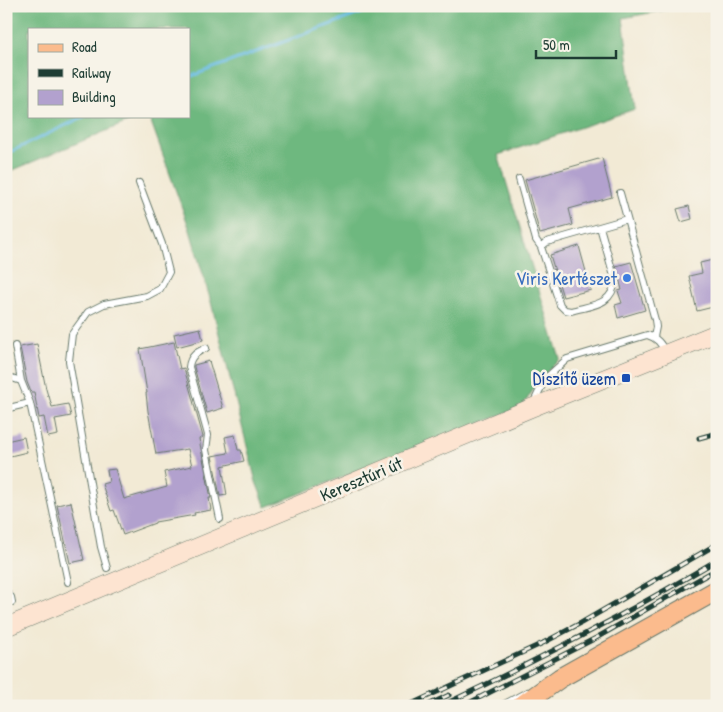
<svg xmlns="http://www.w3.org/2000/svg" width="723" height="712" font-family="'Patrick Hand',sans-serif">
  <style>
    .forest { fill: #6eb87f; stroke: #467a5a }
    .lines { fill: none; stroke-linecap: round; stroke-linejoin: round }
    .stream { stroke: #68bce4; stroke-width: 3 }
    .building { fill: #b2a1ce }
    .lane-casing { stroke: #697a6c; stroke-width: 8 }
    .secondary-casing { stroke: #697a6c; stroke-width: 19 }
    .primary-casing { stroke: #697a6c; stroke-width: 21 }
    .lane { stroke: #fff; stroke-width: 6 }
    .secondary { stroke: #fde4d1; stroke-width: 18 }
    .primary { stroke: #fbbb8d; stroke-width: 19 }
    .rail-casing { stroke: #1f3d34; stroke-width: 5 }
    .rail { stroke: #f7f3e8; stroke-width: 3; stroke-dasharray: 9; stroke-linecap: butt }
    .shop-dot { fill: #3f7fe0; stroke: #f7f3e8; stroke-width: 2 }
    .transit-dot { fill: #1a4fb4; stroke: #f7f3e8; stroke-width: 2 }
    .labels { text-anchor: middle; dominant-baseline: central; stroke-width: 5; stroke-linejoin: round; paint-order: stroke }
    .shop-label { font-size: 18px; fill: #366cbe; stroke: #f7f3e8; text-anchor: end }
    .transit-label { font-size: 18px; fill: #164399; stroke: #f7f3e8; text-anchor: end }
    .street-label { font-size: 18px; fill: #1f3d34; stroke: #f7f3e8 }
  </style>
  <rect width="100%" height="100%" fill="#f7f3e8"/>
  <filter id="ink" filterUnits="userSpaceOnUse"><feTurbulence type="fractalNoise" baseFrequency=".02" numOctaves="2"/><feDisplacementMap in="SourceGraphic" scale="10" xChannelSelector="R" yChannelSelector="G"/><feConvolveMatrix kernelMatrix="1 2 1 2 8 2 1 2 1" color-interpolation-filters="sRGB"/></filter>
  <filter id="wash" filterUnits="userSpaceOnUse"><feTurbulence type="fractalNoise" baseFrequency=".0096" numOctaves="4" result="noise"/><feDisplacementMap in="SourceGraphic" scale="20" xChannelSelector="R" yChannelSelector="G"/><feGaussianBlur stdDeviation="1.12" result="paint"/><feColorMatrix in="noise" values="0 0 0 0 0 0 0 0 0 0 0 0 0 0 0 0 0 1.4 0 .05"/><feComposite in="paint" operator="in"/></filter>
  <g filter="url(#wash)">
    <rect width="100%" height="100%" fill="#f2ead5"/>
    <path class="forest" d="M 6,6 L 671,6 L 671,9 L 623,18 L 635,109 L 498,155 L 560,359 L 541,378 L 522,407 L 266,507 L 256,482 L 211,302 L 190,230 L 149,116 L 189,116 L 189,29 L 29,29 L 29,116 L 142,116 L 6,173 Z"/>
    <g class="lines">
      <path class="stream" d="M 189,77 L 380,6
        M 6,154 L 85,116"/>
    </g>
    <g id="blocks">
      <path class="building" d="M 602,158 L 612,197 L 569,209 L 573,225 L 540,234 L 525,180 Z
        M 689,206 L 692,219 L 681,222 L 677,209 Z
        M 579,246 L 591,290 L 563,297 L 550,255 Z
        M 717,259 L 717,267 L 710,269 L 717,297 L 717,306 L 697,311 L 689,276 L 702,273 L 700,263 Z
        M 631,262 L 645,310 L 618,318 L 615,305 L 622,303 L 618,291 L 622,290 L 616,266 Z
        M 200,328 L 203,340 L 177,347 L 174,334 Z
        M 174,342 L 180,369 L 184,368 L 203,437 L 199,439 L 211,498 L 209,498 L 211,510 L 194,513 L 195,515 L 155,522 L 155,523 L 123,535 L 114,510 L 111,511 L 102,484 L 109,482 L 107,470 L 115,469 L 124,499 L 167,487 L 164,472 L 192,466 L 188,449 L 156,454 L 148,411 L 146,393 L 147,393 L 140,349 Z
        M 37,344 L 46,389 L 48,396 L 49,396 L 52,407 L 68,404 L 71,416 L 55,419 L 58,435 L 48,437 L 44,417 L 39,418 L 34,392 L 31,392 L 27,382 L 20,347 Z
        M 209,361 L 223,408 L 207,413 L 194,367 L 194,365 Z
        M 235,435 L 238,450 L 241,450 L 244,461 L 222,466 L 227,495 L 220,496 L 212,456 L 228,453 L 225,437 Z
        M 24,437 L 27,452 L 6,457 L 6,441 Z
        M 71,502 L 84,560 L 70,563 L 57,505 Z"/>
    </g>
  </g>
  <g filter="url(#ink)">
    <use href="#blocks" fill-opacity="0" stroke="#697a6c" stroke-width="1"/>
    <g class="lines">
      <g class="lane-casing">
        <path id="lane" d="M 519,179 L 536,240 L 541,247 L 560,305 L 565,310 L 571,311 C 591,305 613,306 615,280 L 600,227
          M 620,193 L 655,320 L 656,327 L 654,337
          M 541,247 L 547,242 L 627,219
          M 15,346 L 21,381 L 30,403 L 68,582
          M 206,348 C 197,352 190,356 189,367 L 208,435 L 206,450 L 220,519
          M 6,381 L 12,378 L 21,381
          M 533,404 L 545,379 L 567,359 L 647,335 C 657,338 661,343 665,352
          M 6,406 L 9,408 L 30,403
          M 107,568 L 101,547 L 69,361 L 72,334 L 88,312 L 104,304 L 147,296 L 160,289 L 169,272 L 162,244 L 139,183
          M 6,592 L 11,597 L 12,602
          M 501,706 L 527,692"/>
      </g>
      <g class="secondary-casing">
        <path id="secondary" d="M 6,627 L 531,408 L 717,333"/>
      </g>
      <g class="primary-casing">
        <path id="primary" d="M 521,706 L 560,678 L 717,590"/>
      </g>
      <use href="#lane" class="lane"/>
      <use href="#secondary" class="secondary"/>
      <use href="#primary" class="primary"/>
      <g class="rail-casing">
        <path id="rail" d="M 699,438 L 717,433
          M 443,705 C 536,661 628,613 717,560
          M 407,706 L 543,643 L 581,623 L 717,544
          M 426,706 L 449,695
          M 463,706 L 596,638 L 717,569"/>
      </g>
      <use href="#rail" class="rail"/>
    </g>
  </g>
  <circle class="shop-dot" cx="627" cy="278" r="5"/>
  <rect class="transit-dot" x="621" y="373" width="10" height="10" rx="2.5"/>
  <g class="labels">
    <g class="shop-label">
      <text x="617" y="278">Viris Kertészet</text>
    </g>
    <g class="transit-label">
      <text x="616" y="378">Díszítő üzem</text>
    </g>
    <g class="street-label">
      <text transform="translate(361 479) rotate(-23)">Keresztúri út</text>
    </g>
  </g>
  <rect width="723" height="712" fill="none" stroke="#f7f3e8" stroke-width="25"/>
  <rect x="28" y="28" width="162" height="90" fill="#f7f3e8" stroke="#a1aaa0"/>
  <rect x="38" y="44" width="25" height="8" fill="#fbbb8d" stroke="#a1aaa0"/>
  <text x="72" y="52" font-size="15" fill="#1f3d34">Road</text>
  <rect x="38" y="69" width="25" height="8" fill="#1f3d34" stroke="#a1aaa0"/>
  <text x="72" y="78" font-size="15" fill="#1f3d34">Railway</text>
  <rect x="38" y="90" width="25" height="15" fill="#b2a1ce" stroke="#a1aaa0"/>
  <text x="72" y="102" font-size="15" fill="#1f3d34">Building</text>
  <path d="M536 50v8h80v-8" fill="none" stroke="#1f3d34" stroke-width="2.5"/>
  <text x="543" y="50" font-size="15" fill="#1f3d34" stroke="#f7f3e8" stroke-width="4" paint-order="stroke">50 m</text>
</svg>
